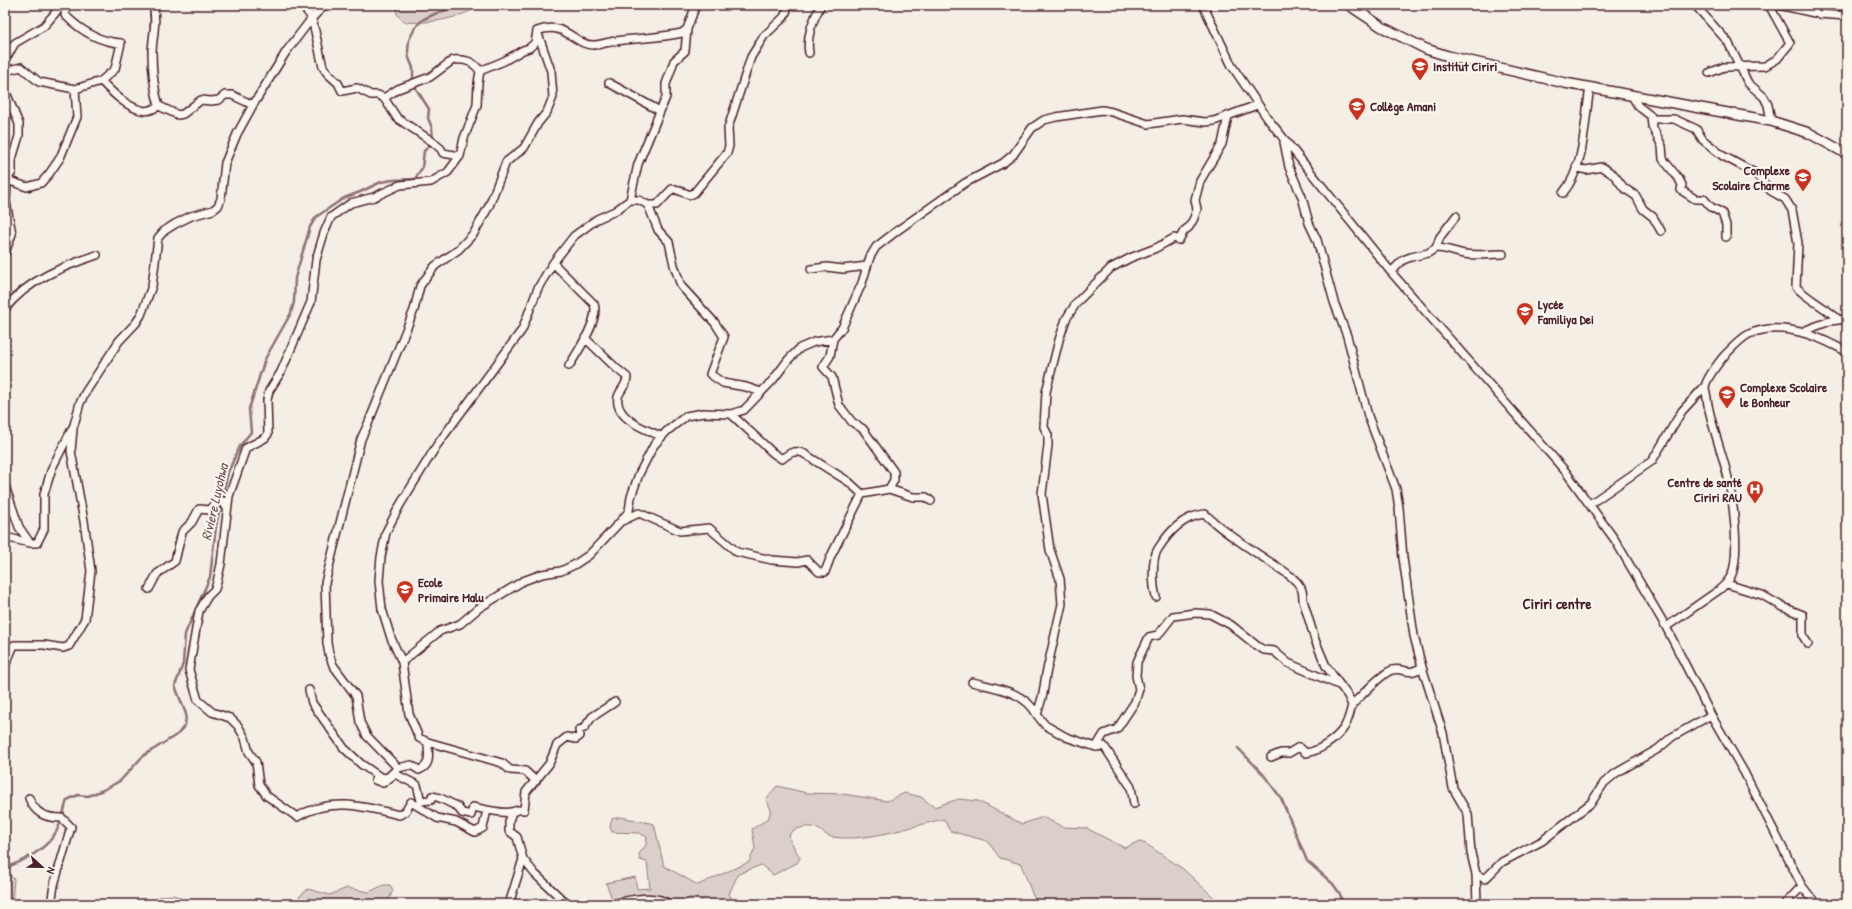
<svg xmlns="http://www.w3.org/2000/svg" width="1852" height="909" font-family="'Patrick Hand',sans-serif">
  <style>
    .green { fill: #dbd0c9; stroke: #92787a }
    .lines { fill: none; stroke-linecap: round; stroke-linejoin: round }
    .stream { stroke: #8d7174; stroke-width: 2.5 }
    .minor-casing { stroke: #4a1f2b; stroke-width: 10 }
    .tertiary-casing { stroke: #4a1f2b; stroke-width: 12 }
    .minor { stroke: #fbf7ec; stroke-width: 7 }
    .tertiary { stroke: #fbf7ec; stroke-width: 9 }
    .labels { text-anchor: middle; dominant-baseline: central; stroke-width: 4; stroke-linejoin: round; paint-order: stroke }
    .poi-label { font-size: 13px; font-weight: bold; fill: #4a1f2b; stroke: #fbf7ec; text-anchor: start }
    .water-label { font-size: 14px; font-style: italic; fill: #714f56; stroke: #fbf7ec }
    .quarter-label { font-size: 15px; font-weight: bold; fill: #4a1f2b; stroke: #fbf7ec }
  </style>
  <rect width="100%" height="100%" fill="#f4eee4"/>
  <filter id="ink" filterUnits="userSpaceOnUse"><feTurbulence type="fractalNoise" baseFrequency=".025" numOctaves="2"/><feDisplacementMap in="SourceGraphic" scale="8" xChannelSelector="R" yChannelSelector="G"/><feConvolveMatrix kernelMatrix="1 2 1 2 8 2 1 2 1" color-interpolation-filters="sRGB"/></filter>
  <g filter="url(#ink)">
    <path class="green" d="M 396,5 L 481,5 C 460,19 429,24 404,22 L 397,14 Z
      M 777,786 L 807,793 L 843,794 L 887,801 L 905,793 L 921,797 L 934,807 L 959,799 L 978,801 L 1022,824 L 1043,817 L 1063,827 L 1086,828 L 1125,848 L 1135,843 L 1140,842 L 1146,844 L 1183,869 L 1221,904 L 1040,904 L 1033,896 L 1021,864 L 1000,858 L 987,841 L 950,831 L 944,819 C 908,827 869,842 832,837 C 826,836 822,831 816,828 C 808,825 796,828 790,833 L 789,838 L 800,858 L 797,863 L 773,875 L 761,865 L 738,874 L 729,894 L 735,904 L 704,904 L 701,900 L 696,898 L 689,898 L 678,904 L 614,904 L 606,883 L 635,877 L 637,889 L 650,888 L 647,862 L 640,860 L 639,854 L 646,845 L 647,837 L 639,833 L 612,832 L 610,827 L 612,819 L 621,817 L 654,824 L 664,866 L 698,885 L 749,862 L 755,848 L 752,829 L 768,819 L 771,810 L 766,799 Z
      M 5,874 L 10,875 L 14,879 L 12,904 L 5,904 Z
      M 384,885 L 390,885 L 393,890 L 387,904 L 291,904 L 308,889 L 330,895 L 347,888 L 369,892 Z
      M 173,895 L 179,897 L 181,904 L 156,904 L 157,898 L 162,896 Z"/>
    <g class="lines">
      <path class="stream" d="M 1238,748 L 1263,774 L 1281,798 L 1307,861 L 1333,884 L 1340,894 L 1343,904
        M 5,868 C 21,862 41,852 52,838 C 61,827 63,813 67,800 L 78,795 L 88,796 L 103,790 L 120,781 L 143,756 L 178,734 L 185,725 L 186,714 L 175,686 L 183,664 L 185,634 L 210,577 L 216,526 L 228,472 L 240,446 L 251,432 L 249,409 L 265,359 L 291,313 L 294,302 L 295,278 L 310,227 L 316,217 L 344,198 L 360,192 L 381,182 L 393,180 L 415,179 L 422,168 L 424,151 L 433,142 L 432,128 L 428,118 L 429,109 L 413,84 L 413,68 L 409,58 L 408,51 L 409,40 L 415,28 L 422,20 L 439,12 L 470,5"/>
      <g class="minor-casing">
        <path id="minor" d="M 66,5 L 65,15 C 80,30 100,42 121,43 L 115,69 L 101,81
          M 153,5 C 157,21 153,35 152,51 C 152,69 154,89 159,106
          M 302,5 L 312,18 L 323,67 L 328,74 L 338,83 L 342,91 L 357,88 L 371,95 L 378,95 L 384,98 L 397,118 L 433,142 L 441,149 L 443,153 L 460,156
          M 1203,5 L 1232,66 L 1268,119 L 1391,272 L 1566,472 L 1615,540 L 1666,627 L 1711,715 L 1744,772 L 1802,886 L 1816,904
          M 1695,5 L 1728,42 L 1748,83 L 1764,97 L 1768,105 L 1771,121
          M 1779,5 L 1819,14 L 1847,16
          M 809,53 C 806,36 813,20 821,5
          M 5,56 L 8,55 L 15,43 L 44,26 L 62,5
          M 5,71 L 21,67 L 39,82 L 75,89
          M 480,71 L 478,83 L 477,105 L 464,138 L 460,156 L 448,172 L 431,182 L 400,185 L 374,197 L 351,203 L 331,217 L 324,233 L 316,260 L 311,302 L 281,372 L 269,391 L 267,400 L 268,434 L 265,438 L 246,448 L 229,496 L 221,564 L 217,582 L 215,589 L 208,596 L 199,611 L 189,670 L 198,700 L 212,712 L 230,718 L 238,726 L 245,738 L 249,752 L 256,762 L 259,785 L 267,796 L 297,817 C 329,797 363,806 399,815 L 405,812 L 411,802 L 437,818 L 456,822 L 475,832 L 483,828 L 487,810
          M 480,71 L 504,61 L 523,50 L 529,48 L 535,43 L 537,31 C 567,20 574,46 594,45 C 600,45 608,42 615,41 C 637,38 660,38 682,33 L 687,29 L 696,5
          M 1709,73 L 1724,67 L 1765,66 L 1777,59 L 1790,43 L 1769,5
          M 609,83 L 660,111
          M 5,90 L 19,124 L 19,136 L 12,159 L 12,172 L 7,180 L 6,202 L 12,234 L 5,253
          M 1632,96 L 1638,106 L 1651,116 L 1652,126 L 1662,146 L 1663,159 L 1679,179 L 1682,185 L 1681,190 L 1695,199 L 1704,199 L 1711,207 L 1722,213 L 1726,225 L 1726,237
          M 384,98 L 398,89 L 430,77 L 453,60 C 465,59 473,61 480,71
          M 1652,119 L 1674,119 L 1696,129 L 1703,140 L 1723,156 L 1755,173 L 1771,191 L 1785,199 L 1792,210 L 1798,243 L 1796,287 C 1809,300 1825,307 1838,319
          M 1284,142 L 1289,167 L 1302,197 L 1309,223 L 1317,240 L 1334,302 L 1347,336 L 1368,416 L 1396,489 L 1399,508 L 1403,558 L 1414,636 L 1422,667 L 1443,733 L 1453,788 L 1468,814 L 1471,853 L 1476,874 L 1477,904
          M 1576,167 L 1586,170 L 1602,167 L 1614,175 L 1624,188 L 1636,196 L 1643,209 L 1653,217 L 1661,231
          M 7,180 L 27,187 L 41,183 L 49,174 L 60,158 L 77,117 L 75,89 L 101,81 C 112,92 125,106 141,110 C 148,112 153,109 159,106 L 178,115 L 183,114 L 201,100 L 211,101 L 219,100 L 225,95 L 232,95 L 253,105
          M 1563,193 C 1586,166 1584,120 1590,88
          M 630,200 L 638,164 L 666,97 L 666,84 L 671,70 L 674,61 L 685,51 L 687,29
          M 648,205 L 658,230 L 669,242 L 674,265 L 681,286 L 715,323 L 724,337 L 710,374 L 723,383 L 746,387 L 761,392
          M 1436,248 C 1446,248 1454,252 1464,254 C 1477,256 1490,254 1503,254
          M 553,263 L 594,304 C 600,319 577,353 569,366
          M 811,269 L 827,267 L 843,269 L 867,266
          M 1391,272 L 1403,260 L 1411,257 L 1428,253 L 1436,248 L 1440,237 L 1456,216
          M 5,309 C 27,280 64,266 97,255
          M 1801,332 L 1830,321 L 1847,319
          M 585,338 L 616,368 L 627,377 C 627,385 620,390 618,397 C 614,418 646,430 661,436
          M 731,414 L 773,453 L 782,459 C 789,453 794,450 803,453 L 849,482 L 862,494 L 889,489 L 894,480 L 894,472 L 863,429 L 852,422 L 839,405 L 832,377 L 823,367 L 830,356 L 833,339
          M 5,486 L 19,527 L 30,543 L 37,543 L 44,529 L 44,494 L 52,468 L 74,425 L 80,403 L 85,393 L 119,341 L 136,323 L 141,315 L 152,286 L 158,238 L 164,231 L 175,224 L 191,216 L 213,210 L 218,206 L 221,199 L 225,163 L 237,134 L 253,105 L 286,52 L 312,18 L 325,5
          M 889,489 L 913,497 L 926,497 L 931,501
          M 1590,504 L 1652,461 L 1682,411 L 1705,386
          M 622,521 L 639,513 L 680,531 L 709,528 L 737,552 L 772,560 L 798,562 L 807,560 L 819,572 L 825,572 L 831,556 L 862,494
          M 5,537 L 30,543
          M 1727,584 L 1762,595 L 1783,607 L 1803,615 L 1803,636 L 1808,644
          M 149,589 L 157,574 L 175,561 L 182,532 L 192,522 L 199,509 L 210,510 L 214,504 L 223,501 L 226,507
          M 1156,597 C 1153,586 1151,559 1158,549 C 1169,532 1183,516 1205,514 C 1224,533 1251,549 1273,564 C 1283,571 1295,577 1301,588 C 1303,592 1303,596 1303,600 L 1315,640 L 1326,666 L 1348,696 L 1352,705 C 1350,713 1348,723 1343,729 C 1335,740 1319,751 1306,753 L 1299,747 L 1289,753 L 1281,753 L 1271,757
          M 1666,627 L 1719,590 C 1725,585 1729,581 1732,574 C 1740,552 1733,500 1728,478 C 1722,451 1711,426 1707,399 C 1707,395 1705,390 1705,387 C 1706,379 1719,362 1724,356 C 1731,349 1740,339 1749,334 C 1781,320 1819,336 1847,352
          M 402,662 L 440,631 L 460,624 L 479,608 L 523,581 L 542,574 L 561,571 L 574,565 L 589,555 L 621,521 L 629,511 L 631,497 L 639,474 L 654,445 L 667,431 L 686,416 L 703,413 L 731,414 L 744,410 L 773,380 L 788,360 L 800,348 L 814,342 L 833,339 L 842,328 L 862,283 L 870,257 L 876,247 L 898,230 L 965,183 L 1003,163 L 1013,155 L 1032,128 L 1044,120 L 1056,117 L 1102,110 L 1112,112 L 1148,124 L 1182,119 L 1205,122 L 1214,121 L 1257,105
          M 5,666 L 14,645 L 44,645 L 63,648 L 69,646 L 85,619 L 91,571 L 84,521 L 71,451 L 73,429
          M 972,682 C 995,688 1025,691 1037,715
          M 309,690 L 312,703 L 344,748 L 361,764 L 380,777 L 387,778 L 398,768 L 411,765 L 419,770 C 432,765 428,754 428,742 L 419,738 L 409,714 L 402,662 L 391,638 L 382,609 L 379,581 L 381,557 L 386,532 L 400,505 L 437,445 L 522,330 L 538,288 L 553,263 L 574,236 L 597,219 L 615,211 L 630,200 L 639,200 L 648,205 L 657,205 L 672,189 L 675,189 L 690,195 L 694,193 L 727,153 L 729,146 L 728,128 L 751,57 L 764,36 L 784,17 L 789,5
          M 1352,705 C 1360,697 1382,673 1392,670 C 1405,667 1407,677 1422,667
          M 428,742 L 502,763 L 510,770 L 525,771 L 536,781
          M 1096,747 L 1104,734 L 1117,729 L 1135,702 L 1139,689 L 1136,676 L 1137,662 L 1149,637 L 1158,635 L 1173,616 L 1195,613 L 1210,614 L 1231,625 L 1257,646 L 1264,650 L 1274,651 L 1288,663 L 1341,686
          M 398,768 L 367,736 L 360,722 L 356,696 L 333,665 L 329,654 L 327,643 L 325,583 L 361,439 L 368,424 L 414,310 L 420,286 L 435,266 L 458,250 L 474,233 L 489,206 L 506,162 L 524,148 L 538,123 L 547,112 L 553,97 L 551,71 L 537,31
          M 380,777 L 375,780 L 383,783 L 395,774 L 417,785 L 421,801 L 431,800 L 432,796 C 442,797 448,803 457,806 L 462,813 L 471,815 L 473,807 C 482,809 502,814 511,812 C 516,811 518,809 524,810 L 526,792 L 549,764 L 557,745 L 567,737 L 576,739 L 580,736 L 579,730 L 584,728 L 592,717 L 615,702
          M 29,798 C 35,814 46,818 62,818 L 71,827 L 54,885 L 51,904
          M 1134,804 L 1131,787 L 1104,746 L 1096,747 L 1066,737 L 1045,725 L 1037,715 L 1043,694 L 1046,674 L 1062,604 L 1060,579 L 1050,550 L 1042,494 L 1048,445 L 1048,435 L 1044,427 L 1046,392 L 1059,340 L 1066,319 L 1077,302 L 1111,268 L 1130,258 L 1156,248 L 1174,238 L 1179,240 L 1184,231 L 1189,227 L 1194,218 L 1197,209 L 1195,200 L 1200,181 L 1222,144 L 1228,116
          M 512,812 L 509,821 L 509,831 L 517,837 L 523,859 L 535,874 L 567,904
          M 1476,874 L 1485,879 L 1502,862 L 1542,841 L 1591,803 L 1604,783 L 1616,773 L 1658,749 L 1672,737 L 1711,715
          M 509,904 L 523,859
          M 614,904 C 630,899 656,894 669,904
          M 1785,904 L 1802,886"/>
      </g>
      <g class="tertiary-casing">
        <path id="tertiary" d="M 1349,5 L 1382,27 L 1426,49 L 1448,56 L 1565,83 L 1771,121 L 1809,133 L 1847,154"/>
      </g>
      <use href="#minor" class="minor"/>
      <use href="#tertiary" class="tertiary"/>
    </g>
  </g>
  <defs>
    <g id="school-pin" transform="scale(0.9)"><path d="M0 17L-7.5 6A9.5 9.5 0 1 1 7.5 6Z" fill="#c8321e" stroke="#fbf7ec"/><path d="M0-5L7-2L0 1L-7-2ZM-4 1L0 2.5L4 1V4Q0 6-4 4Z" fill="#fff"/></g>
    <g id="university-pin" transform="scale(0.9)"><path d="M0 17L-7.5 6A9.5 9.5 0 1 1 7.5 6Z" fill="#c8321e" stroke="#fbf7ec"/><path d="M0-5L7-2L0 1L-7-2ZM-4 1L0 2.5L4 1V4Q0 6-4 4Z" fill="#fff"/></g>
    <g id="hospital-pin" transform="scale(0.9)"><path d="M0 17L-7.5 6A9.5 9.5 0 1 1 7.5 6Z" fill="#c8321e" stroke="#fbf7ec"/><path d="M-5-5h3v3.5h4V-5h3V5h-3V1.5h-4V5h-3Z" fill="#fff"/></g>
  </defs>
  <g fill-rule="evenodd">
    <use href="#school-pin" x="1420" y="66"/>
    <use href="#university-pin" x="1357" y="106"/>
    <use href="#school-pin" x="1803" y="177"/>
    <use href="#school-pin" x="1525" y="311"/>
    <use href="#school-pin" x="1727" y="394"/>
    <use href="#hospital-pin" x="1755" y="489"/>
    <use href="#school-pin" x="405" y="589"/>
  </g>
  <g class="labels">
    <g class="poi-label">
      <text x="1433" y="66">Institut Ciriri</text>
      <text x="1370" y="106">Collège Amani</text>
      <text x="1790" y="170" text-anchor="end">Complexe<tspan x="1790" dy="15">Scolaire Charme</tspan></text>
      <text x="1538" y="304">Lycée<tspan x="1538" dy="15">Familiya Dei</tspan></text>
      <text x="1740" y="387">Complexe Scolaire<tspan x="1740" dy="15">le Bonheur</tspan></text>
      <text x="1742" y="482" text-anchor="end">Centre de santé<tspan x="1742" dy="15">Ciriri RAU</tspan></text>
      <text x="418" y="582">Ecole<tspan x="418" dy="15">Primaire Malu</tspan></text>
    </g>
    <g class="water-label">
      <text transform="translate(214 502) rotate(-77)">Riviere Luyohwa</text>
    </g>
    <g class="quarter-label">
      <text x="1557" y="603">Ciriri centre</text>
    </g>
  </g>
  <rect width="1852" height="909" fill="none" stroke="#fbf7ec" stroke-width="20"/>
  <rect x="10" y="10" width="1832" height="889" fill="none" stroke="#4a1f2b" stroke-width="1.5" filter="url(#ink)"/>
  <g transform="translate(42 867) rotate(112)" stroke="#fbf7ec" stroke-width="3" paint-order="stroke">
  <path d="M0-3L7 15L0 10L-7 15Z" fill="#4a1f2b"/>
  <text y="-6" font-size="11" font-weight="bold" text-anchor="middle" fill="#4a1f2b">N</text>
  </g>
</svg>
